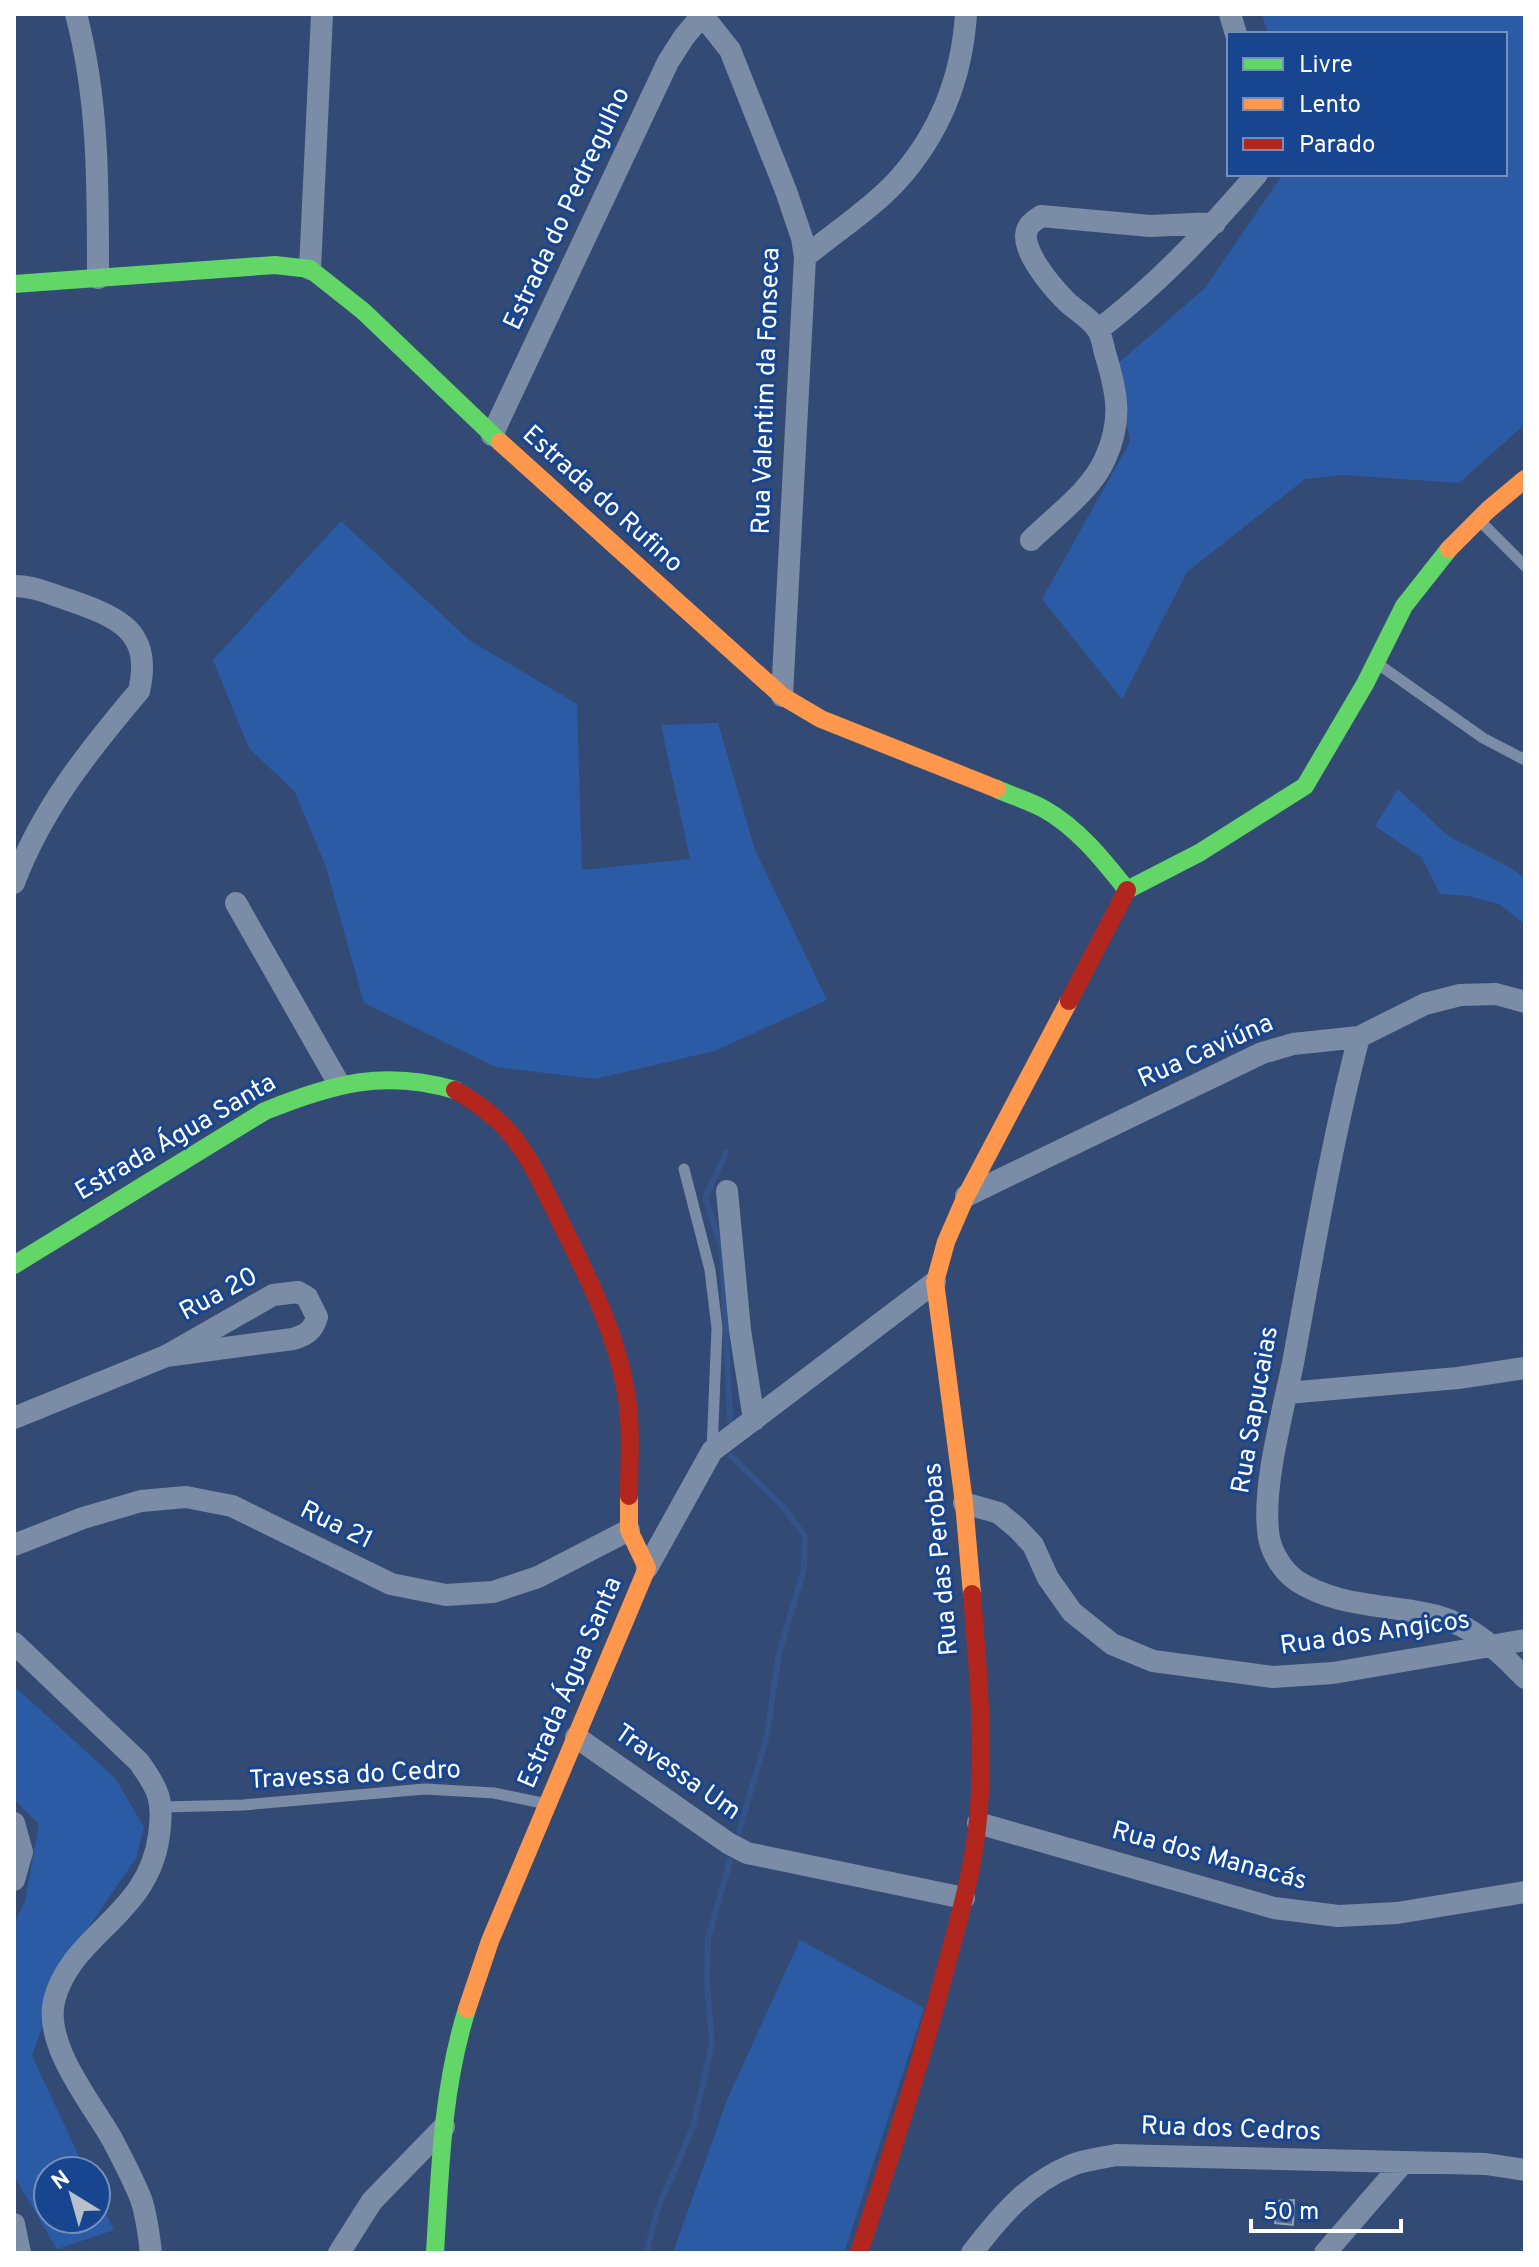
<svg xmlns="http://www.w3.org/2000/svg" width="1539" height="2267" font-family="Overpass,sans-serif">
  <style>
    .green { fill: #2c5ba6 }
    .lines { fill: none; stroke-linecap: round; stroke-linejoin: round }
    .stream { stroke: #345389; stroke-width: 6 }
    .building { fill: #506484; stroke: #8f9eb6; stroke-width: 2 }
    .lane { stroke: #7b8ca7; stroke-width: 11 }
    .street { stroke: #7b8ca7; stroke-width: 22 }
    .fast { stroke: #63d668; stroke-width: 18 }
    .slow { stroke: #ff974d; stroke-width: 18 }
    .jam { stroke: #b3261e; stroke-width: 18 }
    .labels { text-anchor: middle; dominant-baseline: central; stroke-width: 6; stroke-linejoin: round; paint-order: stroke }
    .street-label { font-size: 26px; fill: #fff; stroke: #18458f }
  </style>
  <rect width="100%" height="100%" fill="#334b74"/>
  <path class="green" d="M 1262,14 L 1525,14 L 1525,424 L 1459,483 L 1344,475 L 1305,479 L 1187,572 L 1122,699 L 1042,599 L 1130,442 L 1116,365 L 1205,288 L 1283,174 L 1505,174 L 1505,34 L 1268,34 Z
    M 341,521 L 469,640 L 577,704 L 582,870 L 690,859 L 661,725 L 718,723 L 755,850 L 827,1000 L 714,1051 L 595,1079 L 496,1067 L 364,1003 L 326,867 L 295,792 L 249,748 L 213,660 Z
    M 1398,789 L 1448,836 L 1513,869 L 1525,879 L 1525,924 L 1499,904 L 1468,896 L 1440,894 L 1422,858 L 1375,826 Z
    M 14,1686 L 115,1778 L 144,1827 L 136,1858 L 64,1963 L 32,2056 L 86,2171 L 48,2171 L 48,2219 L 96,2219 L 96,2193 L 114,2230 L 57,2249 L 14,2176 L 14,1923 L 25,1902 L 39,1824 L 14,1800 Z
    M 800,1940 L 924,2008 L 844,2253 L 673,2253 L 727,2100 Z"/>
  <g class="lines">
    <path class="stream" d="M 726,1153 L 705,1198 L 722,1249 L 730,1420
      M 731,1456 L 783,1507 L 805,1536 L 804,1569 L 779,1653 L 767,1735 L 739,1832
      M 646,2253 L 659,2206 L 693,2127 L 712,2044 L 707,1982 L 708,1939 L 730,1861"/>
  </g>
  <path class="building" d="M 1294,2200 L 1293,2225 L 1275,2223 L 1276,2201 Z"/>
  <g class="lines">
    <path class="lane" d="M 1479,520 L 1525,566
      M 1378,664 L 1483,738 L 1525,760
      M 684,1169 L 710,1270 L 717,1328 L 712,1451
      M 163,1807 L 243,1805 L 425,1789 L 494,1793 L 547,1804"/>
    <path class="street" d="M 76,14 C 99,101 98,188 98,278
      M 1230,14 L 1236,34
      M 703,16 L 730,50 L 786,191 L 802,238 L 805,257 L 782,696
      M 805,257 C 834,233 871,209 896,182 C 939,135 962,77 966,14
      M 310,269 L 322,14
      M 1098,330 C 1158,284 1208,231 1257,174
      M 492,435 L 668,62 L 684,37 L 703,14
      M 1031,540 C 1055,516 1091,491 1105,459 C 1123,420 1117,392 1105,353 C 1103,346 1102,335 1097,329 C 1090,318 1075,310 1066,301 C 1053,288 1017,247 1028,228 C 1030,223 1037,219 1041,216 L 1150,226 L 1215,223
      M 14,586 C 34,586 50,594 69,600 C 118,617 153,631 139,691 C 89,750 41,810 14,883
      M 236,903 L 339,1084
      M 1359,1037 C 1331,1144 1313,1254 1293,1363 C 1283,1411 1263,1483 1268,1530 C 1269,1549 1281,1570 1297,1581 C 1339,1608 1390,1604 1437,1616 C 1473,1626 1500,1652 1525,1678
      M 727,1191 L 740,1330 L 754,1420
      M 966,1196 L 1262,1053 L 1293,1044 L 1359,1037 L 1425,1004 L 1460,995 L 1496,994 L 1525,1002
      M 1287,1393 L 1458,1378 L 1525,1368
      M 14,1418 L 166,1356 L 273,1295 L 298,1292 L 307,1297 L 317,1317 C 313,1331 306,1335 293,1339 L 166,1356
      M 964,1503 L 999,1513 L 1017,1528 L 1033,1545 L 1048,1578 L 1072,1612 L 1112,1644 L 1153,1661 L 1273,1677 L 1333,1673 L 1525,1640
      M 14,1545 L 83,1518 L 141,1501 L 186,1497 L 232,1506 L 391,1584 L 446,1595 L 493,1592 L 538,1577 L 629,1530
      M 647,1568 L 712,1451 L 935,1282
      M 14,1643 L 139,1762 C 159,1790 164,1801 159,1835 C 149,1916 71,1933 54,2001 C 44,2046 91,2102 112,2139 C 122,2158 133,2179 141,2199 C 147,2217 149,2235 151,2253
      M 576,1737 L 728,1843 L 747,1853 L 964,1898
      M 14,1823 L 22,1852 L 14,1880
      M 978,1823 L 1274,1908 L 1338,1916 L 1397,1913 L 1525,1892
      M 14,2224 L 20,2253
      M 339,2253 L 372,2201 L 444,2127
      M 972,2253 C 1000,2216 1028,2183 1072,2165 C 1085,2160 1101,2158 1116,2155 L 1486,2164 L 1525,2170
      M 1325,2253 L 1402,2164"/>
    <path class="fast" d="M 14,284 L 275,265 L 310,269 L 363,311 L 500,442
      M 997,789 C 1012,796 1030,801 1044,809 C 1078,828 1103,860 1127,890
      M 1127,890 L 1199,853 L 1305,786 L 1365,684 L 1404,606 L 1449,549
      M 14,1265 L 265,1111 C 332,1084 384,1069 455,1090
      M 435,2253 C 440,2170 442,2089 467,2009"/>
    <path class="slow" d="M 500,442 L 782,696 L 821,719 L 997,789
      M 1449,549 L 1488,510 L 1525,479
      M 972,1594 L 964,1503 L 935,1282 L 946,1242 L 966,1196 L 1069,1001
      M 467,2009 L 490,1941 L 647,1568 L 629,1530 L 629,1496"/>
    <path class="jam" d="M 1069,1001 L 1127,890
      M 455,1090 C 476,1102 493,1114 508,1131 C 531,1157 545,1191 560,1221 C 587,1276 616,1331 626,1392 C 632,1426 629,1462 629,1496
      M 859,2253 C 891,2155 923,2056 949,1956 C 961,1911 974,1865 978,1819 C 985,1744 978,1669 972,1594"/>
  </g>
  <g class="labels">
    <g class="street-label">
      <text transform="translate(568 209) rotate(-65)">Estrada do Pedregulho</text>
      <text transform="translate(767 391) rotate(-88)">Rua Valentim da Fonseca</text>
      <text transform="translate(602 500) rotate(42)">Estrada do Rufino</text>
      <text transform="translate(1206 1052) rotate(-24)">Rua Caviúna</text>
      <text transform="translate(176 1138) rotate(-30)">Estrada Água Santa</text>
      <text transform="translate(219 1295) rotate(-28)">Rua 20</text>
      <text transform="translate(1256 1410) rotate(-80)">Rua Sapucaias</text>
      <text transform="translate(336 1526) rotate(26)">Rua 21</text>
      <text transform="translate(942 1559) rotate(-95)">Rua das Perobas</text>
      <text transform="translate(1375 1634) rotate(-8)">Rua dos Angicos</text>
      <text transform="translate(571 1683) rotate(-67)">Estrada Água Santa</text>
      <text transform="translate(677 1773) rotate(35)">Travessa Um</text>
      <text transform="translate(355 1776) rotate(-3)">Travessa do Cedro</text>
      <text transform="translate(1209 1857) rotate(15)">Rua dos Manacás</text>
      <text transform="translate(1231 2130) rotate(2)">Rua dos Cedros</text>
    </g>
  </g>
  <rect width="1539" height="2267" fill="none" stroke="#ffffff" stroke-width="32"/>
  <rect x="1227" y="32" width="280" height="144" fill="#18458f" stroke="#748fbc" stroke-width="2"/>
  <rect x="1243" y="58" width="40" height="12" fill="#63d668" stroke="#748fbc" stroke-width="2"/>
  <text x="1299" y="72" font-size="24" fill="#ffffff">Livre</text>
  <rect x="1243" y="98" width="40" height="12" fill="#ff974d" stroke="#748fbc" stroke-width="2"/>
  <text x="1299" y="112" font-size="24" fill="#ffffff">Lento</text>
  <rect x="1243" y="138" width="40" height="12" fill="#b3261e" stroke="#748fbc" stroke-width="2"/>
  <text x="1299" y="152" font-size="24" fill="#ffffff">Parado</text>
  <g transform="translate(72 2195) rotate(323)"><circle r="38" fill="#18458f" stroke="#748fbc" stroke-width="2"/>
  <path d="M0-6L14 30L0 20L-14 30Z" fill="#b8c0ce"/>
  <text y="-12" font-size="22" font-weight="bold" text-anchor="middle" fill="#ffffff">N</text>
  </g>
  <path d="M1251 2219v12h150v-12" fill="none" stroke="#ffffff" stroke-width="4"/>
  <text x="1263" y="2219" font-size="24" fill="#ffffff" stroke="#18458f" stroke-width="6" paint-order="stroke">50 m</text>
</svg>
